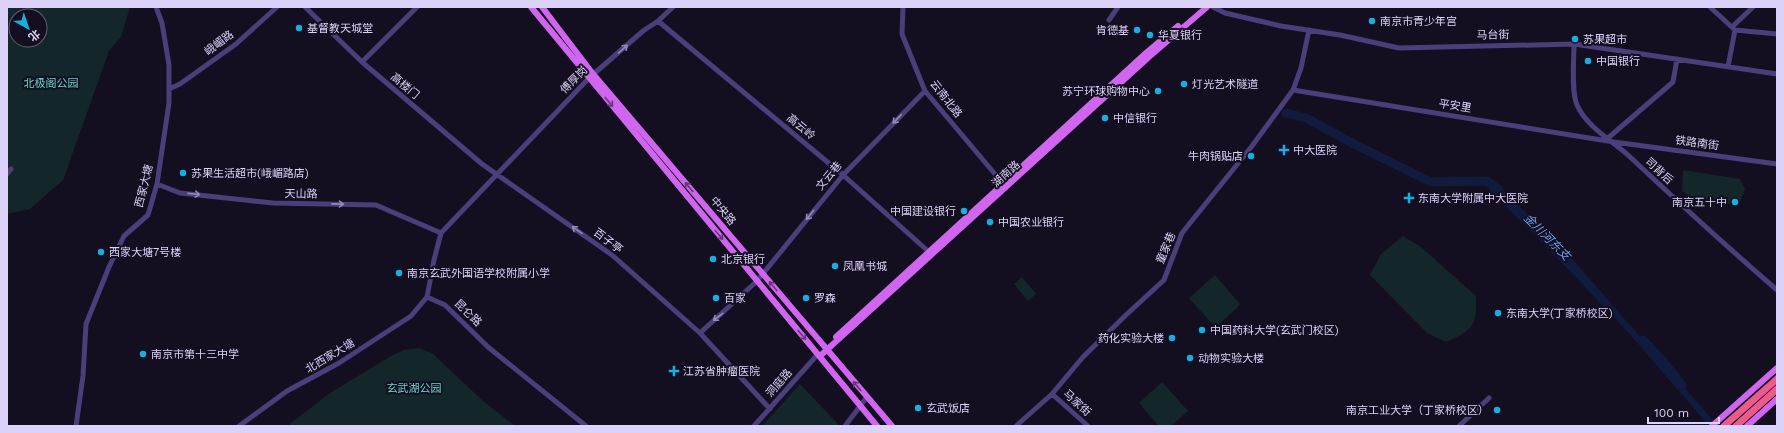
<svg xmlns="http://www.w3.org/2000/svg" width="1784" height="433" font-family="'Work Sans','Noto Sans SC',sans-serif">
  <style>
    .green { fill: #132629; fill-rule: evenodd }
    .water { fill: #101b3e }
    .lines { fill: none; stroke-linecap: round; stroke-linejoin: round }
    .river { stroke: #101b3e; stroke-width: 9 }
    .minor { stroke: #4a3f7a; stroke-width: 5 }
    .major { stroke: #d065ef; stroke-width: 6 }
    .highway { stroke: #ee5a8b; stroke-width: 7 }
    .oneway { stroke: #9488ba }
    .oneway2 { stroke: #69367d }
    .poi-dot { fill: #17afe2; stroke: #140f20; stroke-width: 1.5 }
    .labels { text-anchor: middle; dominant-baseline: central; stroke-width: 4; stroke-linejoin: round; paint-order: stroke }
    .poi-label { font-size: 11px; fill: #ddd2fa; stroke: #140f20; text-anchor: start }
    .street-label { font-size: 11px; fill: #ddd2fa; stroke: #140f20 }
    .park-label { font-size: 11px; fill: #66d3c8; stroke: #140f20 }
    .water-label { font-size: 12px; font-style: italic; fill: #6b9ff0; stroke: #140f20 }
  </style>
  <rect width="100%" height="100%" fill="#140f20"/>
  <path class="green" d="M 7,7 L 130,7 L 121,37 L 109,51 L 63,180 L 30,209 L 7,214 ZM 16,16 L 40,16 L 40,40 L 16,40 Z
    M 1683,170 L 1740,179 L 1745,189 L 1740,202 C 1722,206 1696,202 1682,191 Z
    M 1403,236 L 1421,247 L 1476,296 C 1477,326 1473,330 1446,342 L 1427,333 L 1370,275 L 1381,254 Z
    M 1215,275 L 1240,304 L 1237,308 L 1217,326 L 1213,325 L 1189,298 Z
    M 1022,277 L 1036,294 L 1028,301 L 1014,284 Z
    M 418,348 L 432,353 L 483,401 L 515,426 L 287,426 L 330,393 L 391,356 L 404,350 Z
    M 1162,382 L 1188,411 L 1171,426 L 1159,426 L 1139,403 Z
    M 800,384 L 840,426 L 762,426 Z"/>
  <path class="water" d="M 1490,177 L 1574,261 L 1718,426 L 1709,426 L 1628,332 L 1540,240 L 1489,190 Z"/>
  <g class="lines">
    <path class="river" d="M 1286,113 L 1306,118 L 1356,145 L 1431,182 L 1487,181 L 1499,190
      M 1643,340 L 1662,360 L 1682,385"/>
    <path class="minor" d="M 305,7 L 362,62 L 482,164 L 612,255 L 700,333 L 757,281 L 843,175 L 925,91
      M 903,7 L 902,34 L 925,91 L 1005,186
      M 1213,7 L 1225,13 L 1281,26 L 1340,35 L 1399,48 L 1574,44 L 1777,74
      M 1710,7 L 1735,30 L 1728,67
      M 1109,20 L 1118,7
      M 658,21 L 843,175 L 929,252
      M 1732,27 L 1753,7
      M 1735,30 L 1777,34
      M 1574,44 C 1574,59 1571,91 1577,105 C 1587,127 1611,140 1628,155 C 1677,201 1726,246 1777,290
      M 362,62 L 417,7
      M 169,89 L 180,84 L 236,44 L 277,7
      M 1293,90 L 1614,142 L 1777,164
      M 1608,138 L 1673,82 L 1677,59
      M 7,174 L 11,169
      M 157,184 L 180,193 L 273,203 L 376,205 L 441,233
      M 427,297 L 445,305 L 488,347 L 586,426
      M 700,333 L 770,409
      M 1052,394 L 1088,426
      M 76,426 L 83,376 L 86,324 L 109,267 L 124,236 L 148,215 L 157,184 L 169,103 L 169,65 L 162,23 L 156,7
      M 239,426 L 287,391 L 339,363 L 411,316 L 427,297 L 434,260 L 441,233 L 589,78 L 643,31 L 658,21 L 673,7
      M 754,426 L 818,354
      M 845,426 L 867,397
      M 1016,426 L 1052,394 L 1083,357 L 1126,315 L 1164,280 L 1182,233 L 1252,146 L 1293,90 L 1301,68 L 1309,30
      M 1459,426 L 1489,398"/>
    <path class="major" d="M 531,7 L 877,426
      M 542,7 L 593,74 L 892,426
      M 836,337 L 1146,53 L 1178,26
      M 820,356 L 1150,56 L 1207,7
      M 1712,426 L 1777,368
      M 1747,426 L 1777,399"/>
    <path class="highway" d="M 1724,426 L 1777,379
      M 1736,426 L 1777,389"/>
  </g>
  <defs><path id="oneway-shaft" d="M-6 0H5M1.5-3L5.5 0L1.5 3" fill="none" stroke-width="1.6" stroke-linecap="round" stroke-linejoin="round"/></defs>
  <g class="oneway">
    <use href="#oneway-shaft" transform="translate(623 49) rotate(-42)"/>
    <use href="#oneway-shaft" transform="translate(897 119) rotate(134)"/>
    <use href="#oneway-shaft" transform="translate(194 194) rotate(6)"/>
    <use href="#oneway-shaft" transform="translate(338 204) rotate(1)"/>
    <use href="#oneway-shaft" transform="translate(810 215) rotate(129)"/>
    <use href="#oneway-shaft" transform="translate(577 230) rotate(-145)"/>
    <use href="#oneway-shaft" transform="translate(718 317) rotate(143)"/>
  </g>
  <g class="oneway2">
    <use href="#oneway-shaft" transform="translate(609 102) rotate(50)"/>
    <use href="#oneway-shaft" transform="translate(689 187) rotate(-130)"/>
    <use href="#oneway-shaft" transform="translate(719 235) rotate(50)"/>
    <use href="#oneway-shaft" transform="translate(773 286) rotate(-130)"/>
    <use href="#oneway-shaft" transform="translate(802 335) rotate(50)"/>
    <use href="#oneway-shaft" transform="translate(857 386) rotate(-130)"/>
  </g>
  <g class="poi-dot">
    <circle cx="1372" cy="21" r="4"/>
    <circle cx="299" cy="28" r="4"/>
    <circle cx="1137" cy="30" r="4"/>
    <circle cx="1150" cy="35" r="4"/>
    <circle cx="1575" cy="39" r="4"/>
    <circle cx="1588" cy="61" r="4"/>
    <circle cx="1184" cy="84" r="4"/>
    <circle cx="1158" cy="91" r="4"/>
    <circle cx="1105" cy="118" r="4"/>
    <path d="M1282 144h4v4h4v4h-4v4h-4v-4h-4v-4h4z"/>
    <circle cx="1251" cy="156" r="4"/>
    <circle cx="183" cy="173" r="4"/>
    <path d="M1407 192h4v4h4v4h-4v4h-4v-4h-4v-4h4z"/>
    <circle cx="1735" cy="202" r="4"/>
    <circle cx="964" cy="211" r="4"/>
    <circle cx="990" cy="222" r="4"/>
    <circle cx="101" cy="252" r="4"/>
    <circle cx="713" cy="259" r="4"/>
    <circle cx="835" cy="266" r="4"/>
    <circle cx="399" cy="273" r="4"/>
    <circle cx="716" cy="298" r="4"/>
    <circle cx="806" cy="298" r="4"/>
    <circle cx="1498" cy="313" r="4"/>
    <circle cx="1202" cy="330" r="4"/>
    <circle cx="1172" cy="338" r="4"/>
    <circle cx="143" cy="354" r="4"/>
    <circle cx="1190" cy="358" r="4"/>
    <path d="M672 365h4v4h4v4h-4v4h-4v-4h-4v-4h4z"/>
    <circle cx="918" cy="408" r="4"/>
    <circle cx="1497" cy="410" r="4"/>
  </g>
  <g class="labels">
    <g class="poi-label">
      <text x="1380" y="21">南京市青少年宫</text>
      <text x="307" y="28">基督教天城堂</text>
      <text x="1129" y="30" text-anchor="end">肯德基</text>
      <text x="1158" y="35">华夏银行</text>
      <text x="1583" y="39">苏果超市</text>
      <text x="1596" y="61">中国银行</text>
      <text x="1192" y="84">灯光艺术隧道</text>
      <text x="1150" y="91" text-anchor="end">苏宁环球购物中心</text>
      <text x="1113" y="118">中信银行</text>
      <text x="1293" y="150">中大医院</text>
      <text x="1243" y="156" text-anchor="end">牛肉锅贴店</text>
      <text x="191" y="173">苏果生活超市(峨嵋路店)</text>
      <text x="1418" y="198">东南大学附属中大医院</text>
      <text x="1727" y="202" text-anchor="end">南京五十中</text>
      <text x="956" y="211" text-anchor="end">中国建设银行</text>
      <text x="998" y="222">中国农业银行</text>
      <text x="109" y="252">西家大塘7号楼</text>
      <text x="721" y="259">北京银行</text>
      <text x="843" y="266">凤凰书城</text>
      <text x="407" y="273">南京玄武外国语学校附属小学</text>
      <text x="724" y="298">百家</text>
      <text x="814" y="298">罗森</text>
      <text x="1506" y="313">东南大学(丁家桥校区)</text>
      <text x="1210" y="330">中国药科大学(玄武门校区)</text>
      <text x="1164" y="338" text-anchor="end">药化实验大楼</text>
      <text x="151" y="354">南京市第十三中学</text>
      <text x="1198" y="358">动物实验大楼</text>
      <text x="683" y="371">江苏省肿瘤医院</text>
      <text x="926" y="408">玄武饭店</text>
      <text x="1489" y="410" text-anchor="end">南京工业大学（丁家桥校区）</text>
    </g>
    <g class="street-label">
      <text transform="translate(1493 35) rotate(-1)">马台街</text>
      <text transform="translate(219 43) rotate(-37)">峨嵋路</text>
      <text transform="translate(574 80) rotate(-45)">傅厚岗</text>
      <text transform="translate(405 86) rotate(40)">高楼门</text>
      <text transform="translate(946 99) rotate(52)">云南北路</text>
      <text transform="translate(1455 106) rotate(9)">平安里</text>
      <text transform="translate(801 127) rotate(40)">高云岭</text>
      <text transform="translate(1697 143) rotate(8)">铁路南街</text>
      <text transform="translate(1659 171) rotate(43)">司背后</text>
      <text transform="translate(1006 174) rotate(-42)">湖南路</text>
      <text transform="translate(829 176) rotate(-50)">文云巷</text>
      <text transform="translate(144 186) rotate(-76)">西家大塘</text>
      <text transform="translate(301 194) rotate(1)">天山路</text>
      <text transform="translate(723 211) rotate(50)">中央路</text>
      <text transform="translate(608 241) rotate(37)">百子亭</text>
      <text transform="translate(1166 248) rotate(-67)">童家巷</text>
      <text transform="translate(468 313) rotate(44)">昆仑路</text>
      <text transform="translate(330 356) rotate(-31)">北西家大塘</text>
      <text transform="translate(779 383) rotate(-49)">洞庭路</text>
      <text transform="translate(1077 403) rotate(42)">马家街</text>
    </g>
    <g class="park-label">
      <text x="51" y="83">北极阁公园</text>
      <text x="414" y="388">玄武湖公园</text>
    </g>
    <g class="water-label">
      <text transform="translate(1547 237) rotate(45)">金川河东支</text>
    </g>
  </g>
  <rect width="1784" height="433" fill="none" stroke="#ddd2fa" stroke-width="16"/>
  <g transform="translate(28 28) rotate(140)"><circle r="19" fill="#140f20" stroke="#645d77"/>
  <path d="M0-3L7 15L0 10L-7 15Z" fill="#17afe2"/>
  <text y="-6" font-size="11" font-weight="bold" text-anchor="middle" fill="#ddd2fa">北</text>
  </g>
  <path d="M1648 417v6h71v-6" fill="none" stroke="#ddd2fa" stroke-width="2"/>
  <text x="1654" y="417" font-size="12" fill="#ddd2fa" stroke="#140f20" stroke-width="3" paint-order="stroke">100 m</text>
</svg>
